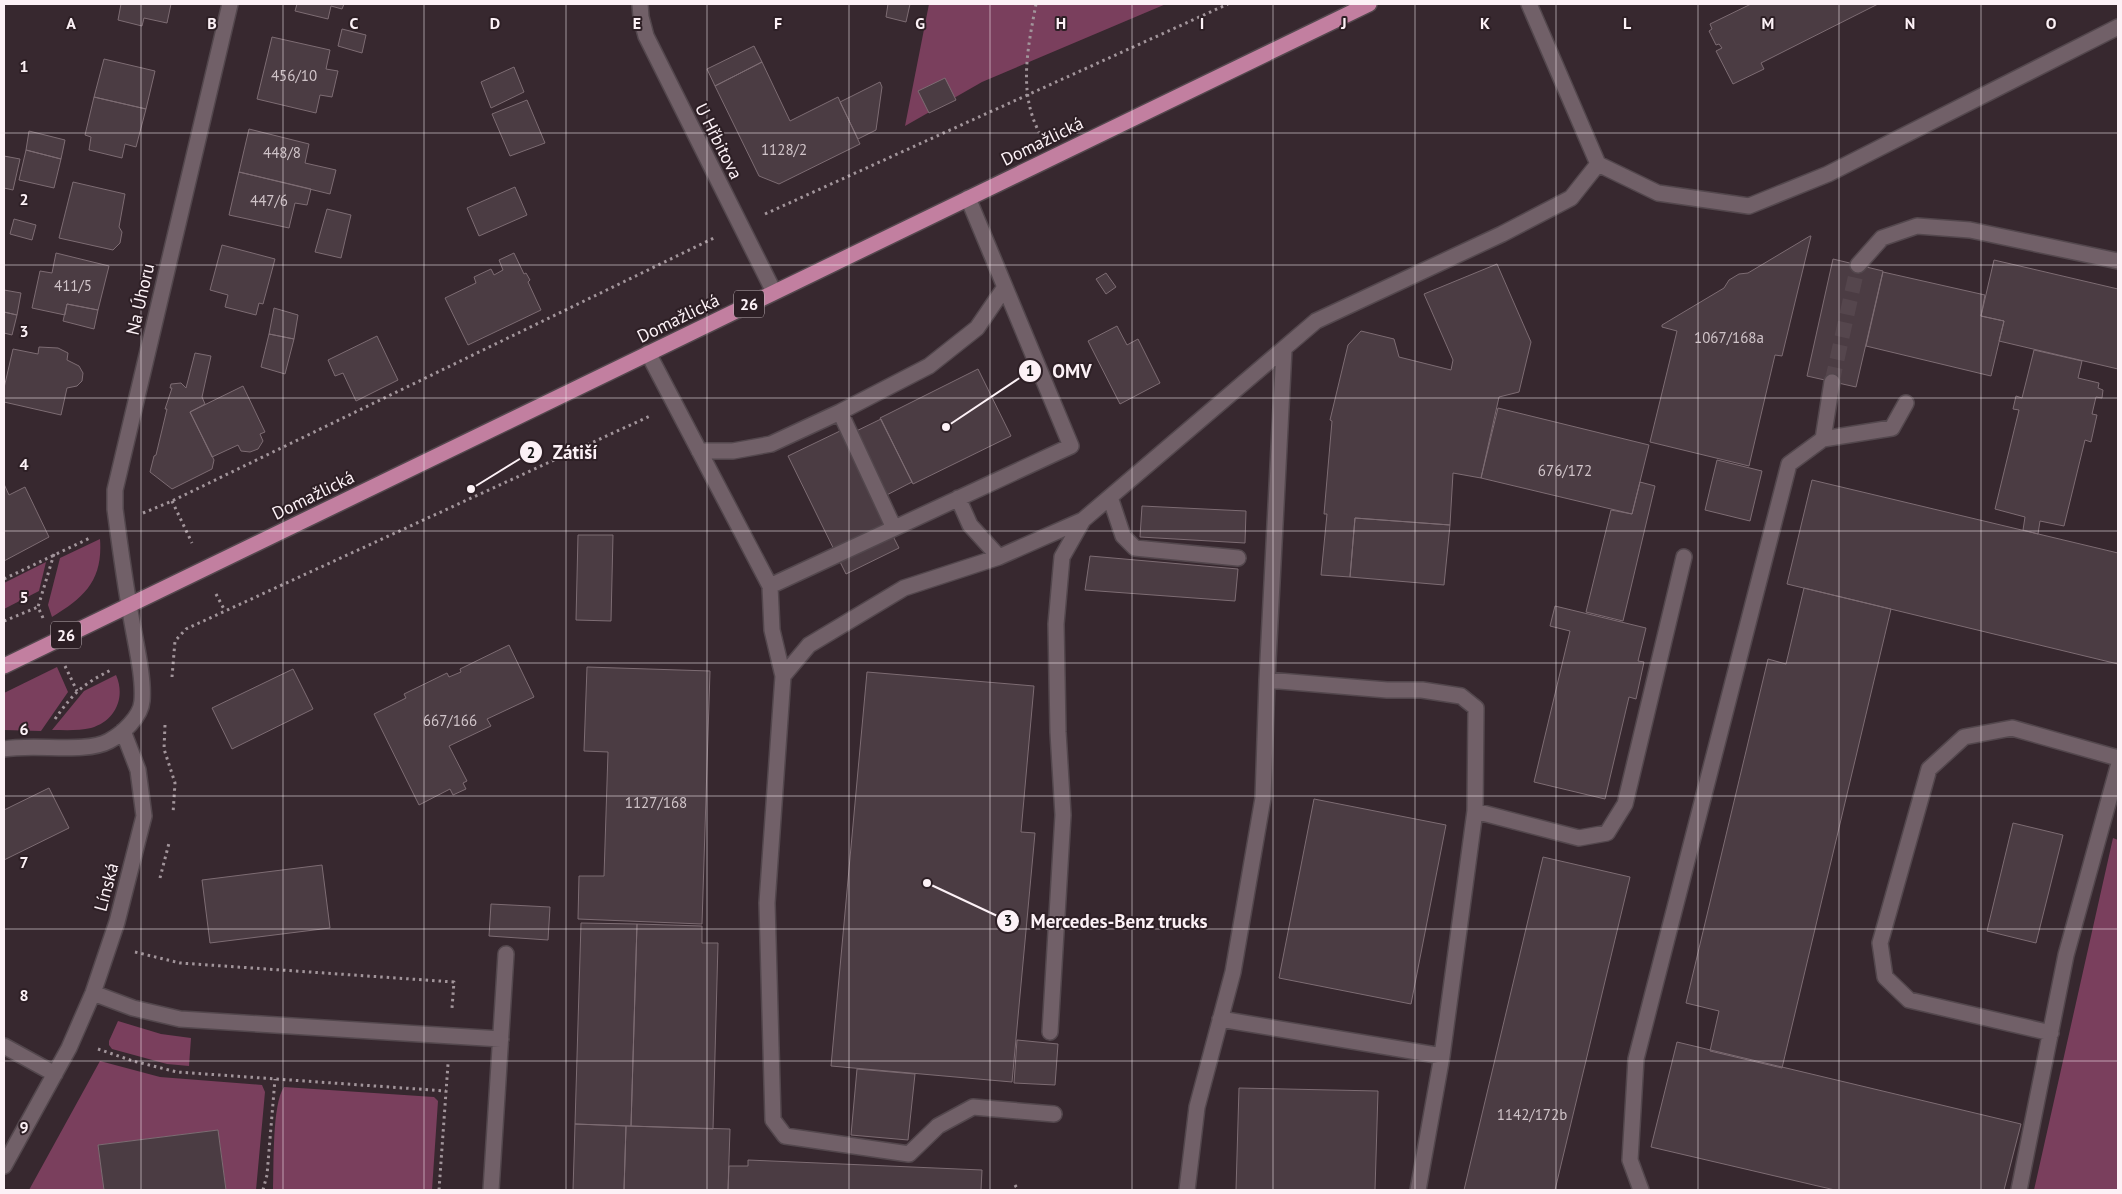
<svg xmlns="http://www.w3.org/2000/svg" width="2122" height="1194" font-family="'PT Sans',sans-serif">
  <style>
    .green { fill: #7a3f5d }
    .building { fill: #4b3c43; stroke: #7d6c73 }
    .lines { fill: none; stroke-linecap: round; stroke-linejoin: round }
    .minor-tunnel { stroke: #55464d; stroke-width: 15; stroke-dasharray: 15 8; stroke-linecap: butt }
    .minor-casing { stroke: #53474d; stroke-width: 18 }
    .major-casing { stroke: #53474d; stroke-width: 18 }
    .path { stroke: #a2959b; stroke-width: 3; stroke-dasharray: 2.5 4; stroke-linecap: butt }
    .minor { stroke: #716068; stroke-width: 15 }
    .major { stroke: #c27fa0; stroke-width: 15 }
    .grid { fill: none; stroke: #fcf1f6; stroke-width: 1; stroke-opacity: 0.55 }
    .labels { text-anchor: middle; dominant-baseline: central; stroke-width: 4; stroke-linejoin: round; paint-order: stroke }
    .number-label { font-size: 15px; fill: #d0c4c9 }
    .shield { fill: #2d1f25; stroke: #beb2b7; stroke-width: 1 }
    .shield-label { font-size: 16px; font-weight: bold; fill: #fcf1f6 }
    .street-label { font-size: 18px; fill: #fcf1f6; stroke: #2d1f25 }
    .grid-label { font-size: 16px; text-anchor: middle; font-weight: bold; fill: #fcf1f6; stroke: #2d1f25; stroke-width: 4; stroke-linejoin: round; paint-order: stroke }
    .leader { fill: none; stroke: #fcf1f6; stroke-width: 2 }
    .callout-dot { fill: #fcf1f6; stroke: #2d1f25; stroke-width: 2 }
    .mark-label { font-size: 15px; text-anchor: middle; font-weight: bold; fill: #111 }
    .callout-label { font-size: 19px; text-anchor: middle; font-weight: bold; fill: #fcf1f6; stroke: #2d1f25; stroke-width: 4; stroke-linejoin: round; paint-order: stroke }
  </style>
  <rect width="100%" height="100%" fill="#37282f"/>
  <path class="green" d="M 929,4 L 1166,4 L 982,82 L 905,126 Z
    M 100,539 C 103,580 85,597 52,617 L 48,605 L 60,558 Z
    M 46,562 L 39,591 L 4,609 L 4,583 Z
    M 57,667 L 68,692 L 41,731 L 4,730 L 4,693 Z
    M 116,675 C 126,698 115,721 91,728 C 79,731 64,730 52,730 L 84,691 Z
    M 2113,838 L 2118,840 L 2118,1190 L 2034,1190 Z
    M 118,1021 L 161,1034 L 191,1038 L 189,1066 L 167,1064 L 112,1049 L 109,1045 L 109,1041 Z
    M 100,1061 L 160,1077 L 262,1085 L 265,1092 L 256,1190 L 226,1190 L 218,1130 L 98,1145 L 104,1190 L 29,1190 Z
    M 284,1087 L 434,1097 L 438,1101 L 432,1190 L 273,1190 C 274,1166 272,1104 284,1087 Z"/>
  <path class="building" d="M 121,4 L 171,4 L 167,23 L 144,18 L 142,26 L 118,20 Z
    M 297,4 L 344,4 L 342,9 L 331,6 L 328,19 L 295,11 Z
    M 888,4 L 910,4 L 906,22 L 886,17 Z
    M 1751,4 L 1878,4 L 1761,63 L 1764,69 L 1733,84 L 1716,51 L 1722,48 L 1719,44 L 1716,45 L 1709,31 L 1712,29 L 1710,24 Z
    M 342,29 L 366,35 L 362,53 L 338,46 Z
    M 272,37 L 330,50 L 326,69 L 338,71 L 332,97 L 320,95 L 316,113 L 257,99 Z
    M 754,46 L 762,62 L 715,86 L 707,69 Z
    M 104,59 L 155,71 L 146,109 L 94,97 Z
    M 762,62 L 790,121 L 838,97 L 860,144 L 779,184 L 759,176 L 715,86 Z
    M 514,67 L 524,92 L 491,108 L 481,82 Z
    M 945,78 L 956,100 L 929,113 L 918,91 Z
    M 880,82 L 882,87 L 876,130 L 858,139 L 840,102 Z
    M 94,97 L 146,109 L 136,147 L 125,144 L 122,158 L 89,150 L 91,137 L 85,135 Z
    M 527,100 L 545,143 L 510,156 L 492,114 Z
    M 249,129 L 309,144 L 305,163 L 336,170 L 330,194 L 239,172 Z
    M 29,131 L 65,140 L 61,159 L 26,150 Z
    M 26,150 L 61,159 L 54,188 L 19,180 Z
    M 4,156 L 20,159 L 13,190 L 4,188 Z
    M 239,172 L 311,189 L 307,205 L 295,203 L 289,228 L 229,215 Z
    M 73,182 L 125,194 L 119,227 L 122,232 L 120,243 L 113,250 L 59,238 Z
    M 515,187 L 527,215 L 479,236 L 467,208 Z
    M 327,209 L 351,215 L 341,258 L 315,252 Z
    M 14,219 L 36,225 L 32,240 L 10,234 Z
    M 1810,236 L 1811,236 L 1782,356 L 1775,355 L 1749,466 L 1650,442 L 1677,331 L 1662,327 L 1662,325 L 1724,288 L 1729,280 L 1739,274 L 1748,273 Z
    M 222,245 L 275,259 L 263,304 L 259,303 L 256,315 L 225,307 L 228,295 L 210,290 Z
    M 56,253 L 109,266 L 98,310 L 67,304 L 65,315 L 32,308 L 40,271 L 52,273 Z
    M 514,253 L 524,274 L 526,273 L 530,280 L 528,282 L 541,310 L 468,345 L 445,298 L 476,283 L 474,277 L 491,269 L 494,275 L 503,270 L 499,260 Z
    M 1833,259 L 1883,271 L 1856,387 L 1807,376 Z
    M 1994,260 L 2118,289 L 2118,369 L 1999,341 L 2004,321 L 1981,316 Z
    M 1497,264 L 1531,342 L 1519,392 L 1499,397 L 1481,478 L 1453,473 L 1450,525 L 1355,518 L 1350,577 L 1321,575 L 1327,514 L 1324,514 L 1332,421 L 1330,420 L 1348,345 L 1361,331 L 1394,339 L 1399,357 L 1451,370 L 1453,360 L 1424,294 Z
    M 1883,272 L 1985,295 L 1981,316 L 2004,321 L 1991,376 L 1866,346 Z
    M 1106,273 L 1116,287 L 1106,294 L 1096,279 Z
    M 4,290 L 21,293 L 17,315 L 4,312 Z
    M 67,304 L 98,310 L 94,329 L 63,321 Z
    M 274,308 L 298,315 L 294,339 L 269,334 Z
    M 4,312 L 17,315 L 12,335 L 4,333 Z
    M 1117,326 L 1127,345 L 1138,339 L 1160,383 L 1120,404 L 1088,341 Z
    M 269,334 L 294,339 L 285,374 L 261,367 Z
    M 377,336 L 398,380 L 356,401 L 343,373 L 335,376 L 328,360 Z
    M 39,347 L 58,348 L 68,353 L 67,360 L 79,366 L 83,373 L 82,381 L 77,386 L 67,388 L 61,415 L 4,402 L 4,388 L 13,349 L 38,354 Z
    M 2034,350 L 2082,361 L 2078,378 L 2099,383 L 2098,388 L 2103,390 L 2102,398 L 2096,397 L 2092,414 L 2097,415 L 2091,442 L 2085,440 L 2064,526 L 2040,521 L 2038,534 L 2023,530 L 2025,517 L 1995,509 L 2019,410 L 2013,409 L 2016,396 L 2022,398 Z
    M 195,353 L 211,356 L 202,397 L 205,404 L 190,412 L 214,460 L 212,469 L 172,489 L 150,472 L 154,456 L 156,455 L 167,409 L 165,409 L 172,388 L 170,388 L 171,384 L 181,383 L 186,388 Z
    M 978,369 L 1011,436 L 913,484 L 880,418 Z
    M 243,386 L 265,432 L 260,434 L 263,441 L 258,449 L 250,452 L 241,451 L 238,445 L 212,457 L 190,412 Z
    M 1498,408 L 1649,445 L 1632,514 L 1481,478 Z
    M 881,419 L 912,482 L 875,501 L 844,437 Z
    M 840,431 L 899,548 L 846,574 L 788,456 Z
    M 1717,460 L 1762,471 L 1750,521 L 1705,510 Z
    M 1812,480 L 2118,553 L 2118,664 L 1787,584 Z
    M 1640,482 L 1655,486 L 1623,621 L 1586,612 L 1611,510 L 1632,514 Z
    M 4,484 L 9,495 L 25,487 L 49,537 L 4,561 Z
    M 1142,506 L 1246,511 L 1245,543 L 1140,537 Z
    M 1355,518 L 1450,525 L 1444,585 L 1350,577 Z
    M 578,535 L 613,535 L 611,621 L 576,620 Z
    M 1090,556 L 1238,569 L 1235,601 L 1085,590 Z
    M 1804,588 L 1891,609 L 1782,1068 L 1710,1051 L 1719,1011 L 1686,1003 L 1768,659 L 1786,664 Z
    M 1555,606 L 1646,628 L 1638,661 L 1644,662 L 1636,699 L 1629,697 L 1605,799 L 1534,782 L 1570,631 L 1550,626 Z
    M 509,645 L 534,697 L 487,719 L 491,726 L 449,746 L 467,781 L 463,783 L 466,789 L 453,795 L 450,789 L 419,805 L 374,714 L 406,698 L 404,694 L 447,673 L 449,677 L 461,672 L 460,669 Z
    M 587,667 L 710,671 L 702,924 L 578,919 L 579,876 L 604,876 L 608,752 L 584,751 Z
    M 293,669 L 313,709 L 232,749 L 212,708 Z
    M 867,672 L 1034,686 L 1021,832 L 1035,833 L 1012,1082 L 831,1066 Z
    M 49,788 L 69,828 L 4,860 L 4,810 Z
    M 1314,799 L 1446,825 L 1411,1004 L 1279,978 Z
    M 2013,823 L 2063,835 L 2036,943 L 1987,931 Z
    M 1543,857 L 1630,877 L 1555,1190 L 1464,1190 Z
    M 322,865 L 330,928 L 210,943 L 202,880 Z
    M 491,904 L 550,907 L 548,940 L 489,936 Z
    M 581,923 L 637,924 L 631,1126 L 575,1124 Z
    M 637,924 L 702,926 L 702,943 L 718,943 L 713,1129 L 631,1126 Z
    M 1017,1040 L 1058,1044 L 1055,1085 L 1014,1083 Z
    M 1677,1042 L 2021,1124 L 2004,1190 L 1835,1190 L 1651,1147 Z
    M 857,1069 L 915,1074 L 908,1140 L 851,1135 Z
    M 1239,1088 L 1378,1091 L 1375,1190 L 1236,1190 Z
    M 575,1124 L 626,1126 L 624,1190 L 573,1190 Z
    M 626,1126 L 730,1129 L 728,1190 L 624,1190 Z
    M 218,1130 L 226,1190 L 104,1190 L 98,1145 Z
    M 748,1160 L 982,1170 L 981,1190 L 728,1190 L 729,1166 L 748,1166 Z"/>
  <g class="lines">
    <path class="minor-tunnel" d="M 1832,382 L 1858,265"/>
    <g class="minor-casing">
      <path id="minor" d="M 640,4 L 641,17 L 646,36 L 774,292
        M 1529,4 L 1598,164 L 1658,193 L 1749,206 L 1828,174 L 2118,27
        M 1858,265 L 1882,238 L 1917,226 L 1970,230 L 2118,261
        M 648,353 L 770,586 L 1071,446 L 968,198
        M 840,412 L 894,528
        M 1823,439 L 1832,382
        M 699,451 L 733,451 L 771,444 L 840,412 L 929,366 L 977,328 L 1005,287
        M 1110,497 L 1123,536 L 1135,548 L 1238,558
        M 958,498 L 970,525 L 999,557
        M 770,586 L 772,630 L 783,676
        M 1267,680 L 1387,690 L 1422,690 L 1461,696 L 1476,708 L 1475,811 L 1442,1056 L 1418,1190
        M 4,749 C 34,743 85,754 109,741 C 122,734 141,717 142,701 C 144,678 136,645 132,622 C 125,584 120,547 115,509 L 115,490 L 230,4
        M 1475,811 L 1579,838 L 1607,833 L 1625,804 L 1684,557
        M 93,993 L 133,1008 L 180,1019 L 501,1039
        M 1220,1019 L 1442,1056
        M 1050,1032 L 1063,815 L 1058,732 L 1056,624 L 1062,557 L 1083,520
        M 2051,1033 L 1909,1000 L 1885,977 L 1880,943 L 1929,769 L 1964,737 L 2012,728 L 2118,758
        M 4,1046 L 55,1074
        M 1054,1114 L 973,1107 L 938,1126 L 909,1154 L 785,1136 L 773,1120 L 767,903 L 783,676 L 809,645 L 904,588 L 999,557 L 1083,520 L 1316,321 L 1502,234 L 1571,198 L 1598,164
        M 4,1166 L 69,1048 L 93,993 L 117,922 L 144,816 L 138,770 L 123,731
        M 491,1190 L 506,954
        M 1187,1190 L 1197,1107 L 1233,972 L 1263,798 L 1267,680 L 1284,349
        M 1641,1190 L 1630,1160 L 1636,1059 L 1789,464 L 1823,439 L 1892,428 L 1906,403
        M 2019,1190 L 2066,955 L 2118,767"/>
    </g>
    <g class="major-casing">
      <path id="major" d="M 4,666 L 1369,4"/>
    </g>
    <path class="path" d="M 1036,4 C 1028,47 1018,91 1039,132
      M 765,214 L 1228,4
      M 172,501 L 192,543
      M 143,513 L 172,501 L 716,237
      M 4,579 L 92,537
      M 216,594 L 225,611
      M 43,618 L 38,607 L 54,554
      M 4,621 L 38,607
      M 65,666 L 77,691
      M 172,677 L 175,641 L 186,629 L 650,416
      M 55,719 C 74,692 83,684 113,669
      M 165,725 L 164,749 L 175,783 L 173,814
      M 160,878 L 169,843
      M 135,952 L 180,963 L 454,982 L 452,1008
      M 98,1049 L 133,1061 L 177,1072 L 446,1091
      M 1015,1185 L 1018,1190
      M 263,1190 L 267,1175 L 275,1079
      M 439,1190 L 448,1064"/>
    <use href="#minor" class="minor"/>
    <use href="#major" class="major"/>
  </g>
  <path class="grid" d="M 141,4 L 141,1190M 283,4 L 283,1190M 424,4 L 424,1190M 566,4 L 566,1190M 707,4 L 707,1190M 849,4 L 849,1190M 990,4 L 990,1190M 1132,4 L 1132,1190M 1273,4 L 1273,1190M 1415,4 L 1415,1190M 1556,4 L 1556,1190M 1698,4 L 1698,1190M 1839,4 L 1839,1190M 1981,4 L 1981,1190M 4,133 L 2118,133M 4,265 L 2118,265M 4,398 L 2118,398M 4,531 L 2118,531M 4,663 L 2118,663M 4,796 L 2118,796M 4,929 L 2118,929M 4,1061 L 2118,1061"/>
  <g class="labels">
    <g class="number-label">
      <text x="294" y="75">456/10</text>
      <text x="784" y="149">1128/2</text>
      <text x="282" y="152">448/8</text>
      <text x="269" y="200">447/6</text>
      <text x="73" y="285">411/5</text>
      <text x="1729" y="337">1067/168a</text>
      <text x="1565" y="470">676/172</text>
      <text x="450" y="720">667/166</text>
      <text x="656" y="802">1127/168</text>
      <text x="1532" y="1114">1142/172b</text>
    </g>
    <g class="shield">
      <rect x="734" y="290.5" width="30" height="27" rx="4"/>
      <rect x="51" y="621.5" width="30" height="27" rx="4"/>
    </g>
    <g class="shield-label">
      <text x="749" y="304">26</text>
      <text x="66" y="635">26</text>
    </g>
    <g class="street-label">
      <text transform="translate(719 141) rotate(63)">U Hřbitova</text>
      <text transform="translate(1042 141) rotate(-26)">Domažlická</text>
      <text transform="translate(140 299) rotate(-77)">Na Úhoru</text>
      <text transform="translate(678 318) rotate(-26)">Domažlická</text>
      <text transform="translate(313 495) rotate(-26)">Domažlická</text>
      <text transform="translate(106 887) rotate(-75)">Línská</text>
    </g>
  </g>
  <g class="grid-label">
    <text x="71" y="29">A</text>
    <text x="212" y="29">B</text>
    <text x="354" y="29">C</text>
    <text x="495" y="29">D</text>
    <text x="637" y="29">E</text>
    <text x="778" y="29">F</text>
    <text x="920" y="29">G</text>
    <text x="1061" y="29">H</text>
    <text x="1202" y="29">I</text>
    <text x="1344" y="29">J</text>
    <text x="1485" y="29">K</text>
    <text x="1627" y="29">L</text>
    <text x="1768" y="29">M</text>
    <text x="1910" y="29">N</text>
    <text x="2051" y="29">O</text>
    <text x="24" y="72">1</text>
    <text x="24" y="205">2</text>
    <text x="24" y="337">3</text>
    <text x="24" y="470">4</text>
    <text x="24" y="603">5</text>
    <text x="24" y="735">6</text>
    <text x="24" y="868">7</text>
    <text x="24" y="1001">8</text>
    <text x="24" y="1133">9</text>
  </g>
  <path class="leader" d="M946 427L1030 371M471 489L531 452M927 883L1008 921"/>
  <g class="callout-dot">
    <circle cx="946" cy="427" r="5"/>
    <circle cx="471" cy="489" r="5"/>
    <circle cx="927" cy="883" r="5"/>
    <circle cx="1030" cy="371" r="12"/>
    <circle cx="531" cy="452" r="12"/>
    <circle cx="1008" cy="921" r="12"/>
  </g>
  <g class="mark-label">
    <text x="1030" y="376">1</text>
    <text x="531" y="458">2</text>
    <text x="1008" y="926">3</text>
  </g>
  <g class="callout-label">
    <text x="1072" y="378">OMV</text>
    <text x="575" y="459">Zátiší</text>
    <text x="1119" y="928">Mercedes-Benz trucks</text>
  </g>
  <rect width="2122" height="1194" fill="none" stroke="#fcf1f6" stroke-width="10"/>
</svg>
